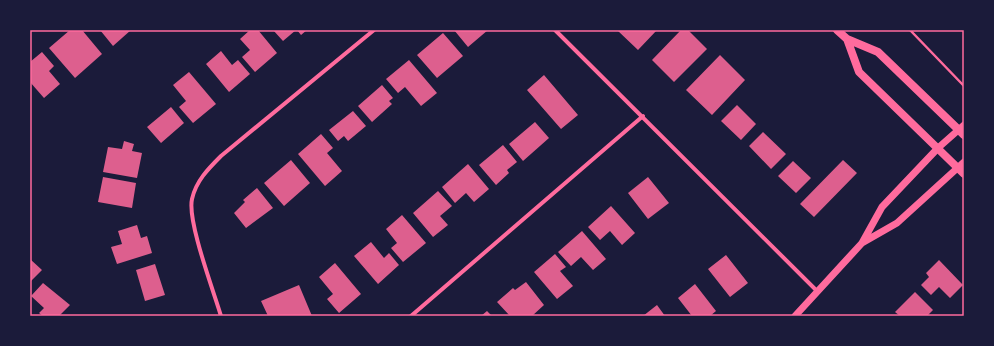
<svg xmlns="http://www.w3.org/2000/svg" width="994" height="346" font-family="'Work Sans',sans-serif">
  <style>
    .building { fill: #dd5f8e }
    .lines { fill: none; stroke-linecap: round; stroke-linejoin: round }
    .path { stroke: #ff6b9d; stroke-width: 2.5 }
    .minor { stroke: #ff6b9d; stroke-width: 4 }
    .tertiary { stroke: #ff6b9d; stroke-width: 7 }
    .secondary { stroke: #ff6b9d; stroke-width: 8 }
    .neatline { fill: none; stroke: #ff6b9d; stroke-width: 1.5 }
  </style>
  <rect width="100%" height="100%" fill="#1b1b3a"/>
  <path class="building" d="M 70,30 L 82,30 L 102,54 L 75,78 L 49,48 Z
    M 100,30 L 131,30 L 113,46 Z
    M 250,30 L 258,30 L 277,53 L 255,72 L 242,57 L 250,50 L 240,39 Z
    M 273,30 L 296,30 L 283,41 Z
    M 297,30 L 307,30 L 301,35 Z
    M 454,30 L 488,30 L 468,47 Z
    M 617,30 L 657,30 L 638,50 Z
    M 681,30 L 688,30 L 707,49 L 674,82 L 652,60 Z
    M 443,33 L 463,56 L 437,78 L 417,55 Z
    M 221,51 L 232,65 L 238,60 L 250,74 L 229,92 L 206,64 Z
    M 42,52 L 54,66 L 49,71 L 60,84 L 44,98 L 30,82 L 30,62 Z
    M 720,55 L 745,80 L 712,115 L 686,90 Z
    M 409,60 L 437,93 L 421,106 L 405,87 L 398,93 L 386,79 Z
    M 189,72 L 216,104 L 193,123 L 179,107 L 186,101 L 173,85 Z
    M 544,75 L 578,115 L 561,129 L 527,90 Z
    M 382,85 L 393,98 L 389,101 L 392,104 L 372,122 L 358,106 Z
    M 737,105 L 756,124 L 741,140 L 721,121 Z
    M 171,107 L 184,123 L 161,143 L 147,127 Z
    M 353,111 L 366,126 L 348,141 L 344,136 L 338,141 L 329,130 Z
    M 535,122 L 549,138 L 523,161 L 509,144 Z
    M 763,132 L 786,154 L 771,169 L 749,146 Z
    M 321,134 L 333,148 L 327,153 L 342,171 L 325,186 L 298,154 Z
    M 124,141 L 134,144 L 132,151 L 142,153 L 137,178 L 103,172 L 108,147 L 122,149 Z
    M 503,145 L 517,162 L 507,170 L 509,173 L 496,185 L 479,165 Z
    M 291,160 L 310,183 L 284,206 L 264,183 Z
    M 843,160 L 857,173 L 814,217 L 800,204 Z
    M 793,161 L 811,178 L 796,193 L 778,176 Z
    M 468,164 L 489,189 L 474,202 L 466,193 L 455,203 L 442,187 Z
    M 103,177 L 136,183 L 132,208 L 98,202 Z
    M 648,177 L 669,203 L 648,219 L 628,193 Z
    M 257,188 L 273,208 L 246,228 L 234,213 L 245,202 L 243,200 Z
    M 438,191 L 452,206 L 440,216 L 448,225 L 433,237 L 413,213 Z
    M 611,206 L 635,233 L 622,245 L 610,231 L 600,240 L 588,227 Z
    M 402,215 L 426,243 L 403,262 L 391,248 L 397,243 L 386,229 Z
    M 137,225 L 141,238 L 147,236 L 152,253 L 117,264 L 111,247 L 122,244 L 118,231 Z
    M 582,231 L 606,259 L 593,270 L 581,257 L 571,266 L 558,252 Z
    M 371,242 L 384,258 L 389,253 L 399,265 L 378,284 L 354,256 Z
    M 555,254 L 566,267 L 560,271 L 573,286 L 557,299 L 534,272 Z
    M 726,255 L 748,283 L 730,297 L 708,269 Z
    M 30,259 L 42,270 L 30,282 Z
    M 939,260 L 963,285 L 950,298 L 939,287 L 931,295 L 921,285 L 929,277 L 926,273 Z
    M 335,263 L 361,294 L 339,313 L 327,299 L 333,294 L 319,277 Z
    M 155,264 L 165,295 L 145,301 L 136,270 Z
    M 526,282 L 544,305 L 532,316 L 510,316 L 497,302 L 513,288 L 515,290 Z
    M 43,283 L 70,305 L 59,316 L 43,316 L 39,313 L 44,308 L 31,296 Z
    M 695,284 L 716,311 L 710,316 L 692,316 L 678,298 Z
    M 299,285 L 312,316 L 268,316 L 261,301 Z
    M 915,292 L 933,310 L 927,316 L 900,316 L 895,312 Z
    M 657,305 L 665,316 L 643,316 Z
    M 487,311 L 492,316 L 481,316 Z"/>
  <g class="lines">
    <path class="path" d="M 910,30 L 964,86"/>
    <path class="minor" d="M 555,30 L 818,292
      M 221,316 C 214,292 187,221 192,199 C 196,181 208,169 221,156 L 374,30
      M 411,316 L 643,116"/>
    <path class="tertiary" d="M 862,243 L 897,223 L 964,162
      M 795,316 L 862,243 L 882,207 L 938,148 L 964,125"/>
    <path class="secondary" d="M 837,30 L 847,39 L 878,52 L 964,135
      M 847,39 L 859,72 L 964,174"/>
  </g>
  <rect width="994" height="346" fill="none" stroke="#1b1b3a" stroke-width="62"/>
  <rect x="31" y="31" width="932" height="284" class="neatline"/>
</svg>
